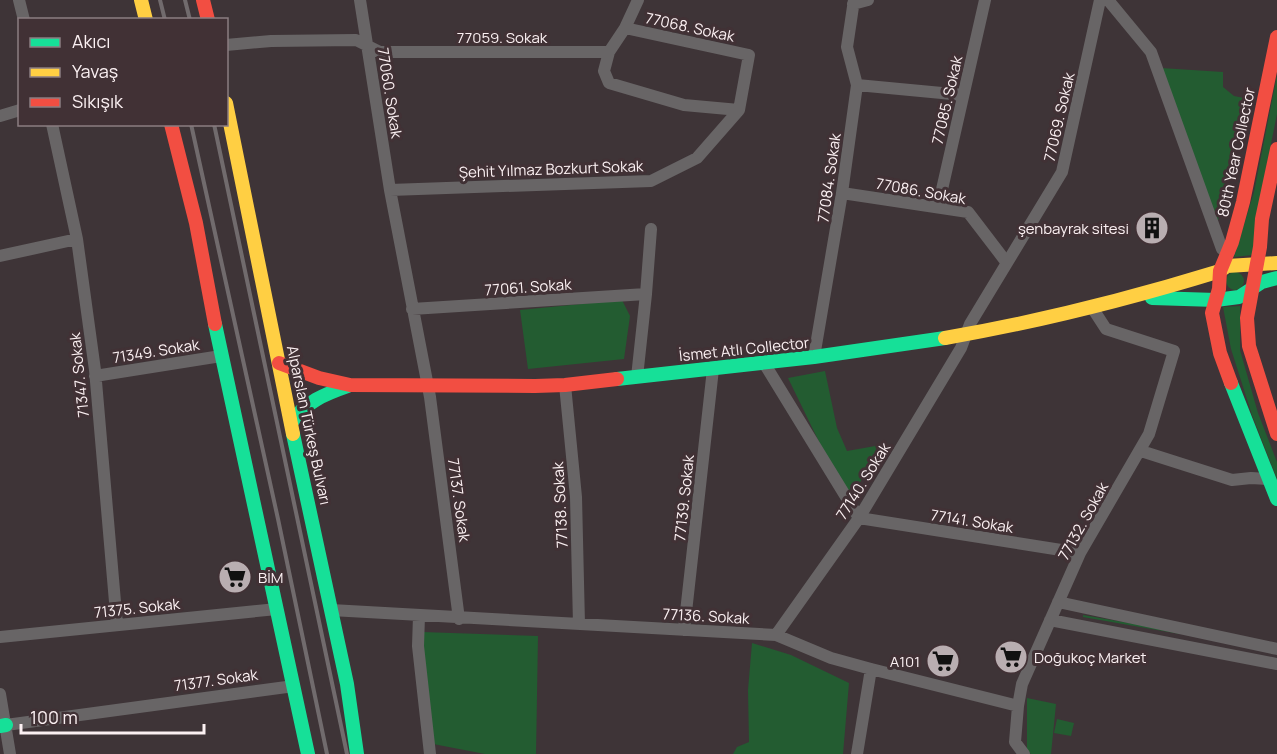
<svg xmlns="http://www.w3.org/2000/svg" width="1277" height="754" font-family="Manrope,sans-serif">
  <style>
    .green { fill: #235c31 }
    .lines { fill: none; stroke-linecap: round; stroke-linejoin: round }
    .street { stroke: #686566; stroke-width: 12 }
    .fast { stroke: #16e098; stroke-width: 14 }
    .slow { stroke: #ffcf43; stroke-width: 14 }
    .jam { stroke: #f24e42; stroke-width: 14 }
    .rail { stroke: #716b6d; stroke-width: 4 }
    .labels { text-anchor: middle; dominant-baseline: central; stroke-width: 6; stroke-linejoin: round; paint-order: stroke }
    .street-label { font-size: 15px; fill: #fbf0f2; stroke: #413135 }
    .poi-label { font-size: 15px; fill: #fbf0f2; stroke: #413135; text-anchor: end }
  </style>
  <rect width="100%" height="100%" fill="#3e3437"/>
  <path class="green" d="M 1161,68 L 1223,72 L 1223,87 L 1234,96 L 1244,98 L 1217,225 Z
    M 1277,75 L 1277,114 L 1261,193 L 1253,255 L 1234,257 L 1254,192 Z
    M1226 281a9 9 0 1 1 18 0a9 9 0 1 1-18 0Z
    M 622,300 L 630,316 L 624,359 L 528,369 L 520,310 Z
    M 1240,306 L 1240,350 L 1258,413 L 1277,462 L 1277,479 L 1252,415 L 1231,349 L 1223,307 Z
    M 825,371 L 837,428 L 847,451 L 881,445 L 853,495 L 848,495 L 844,493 L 788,378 Z
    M 1083,615 L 1181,632 L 1180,634 L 1083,617 Z
    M 422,632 L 538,636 L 536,754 L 485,754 L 428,743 Z
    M 752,643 L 791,655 L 849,683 L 843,754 L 733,754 L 737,747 L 749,742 L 748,690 Z
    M 1027,698 L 1056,704 L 1051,754 L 1031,754 L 1027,751 Z
    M 1057,719 L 1074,723 L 1071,736 L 1054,733 Z"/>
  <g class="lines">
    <path class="street" d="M 19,0 L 24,20
      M 360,0 L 390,190 L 430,397 L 459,619
      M 1108,0 L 1151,52 L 1222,249 L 1229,252
      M 853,4 L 868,0
      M 226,45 L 271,41 L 356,40 L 380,52 L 609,52 L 625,28 L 638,0
      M 609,52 L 604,71 L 609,83 L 684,105 L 739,110
      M 857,85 L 963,95
      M 0,116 L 20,110
      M 52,124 L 77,239 L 95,370 L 117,625
      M 390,190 L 651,181 L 697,158 L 739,110 L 749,55 L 625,28
      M 842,193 L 968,212 L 1007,263
      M 938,207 L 985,0
      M 0,256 L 77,239
      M 412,309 L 646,294
      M 814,357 L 842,193 L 857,85 L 847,47 L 854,0
      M 764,363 L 859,518
      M 95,376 L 221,356
      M 637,377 L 646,294 L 651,229
      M 565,385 L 576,497 L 579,624
      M 1141,451 L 1232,480 L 1251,478 L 1268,479
      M 859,518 L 1080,553
      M 1058,602 L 1277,649
      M 331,610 L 776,635 L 831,658 L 871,669 L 1018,706 L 1015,742 L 1024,754
      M 419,616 L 418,646 L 430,754
      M 1050,620 L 1277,664
      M 684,630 L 713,369
      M 776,635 L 859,518 L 961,348 L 970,324 L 1062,172 L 1100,0
      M 0,637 L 277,609
      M 0,694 L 10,754
      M 1018,706 L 1022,684 L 1080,553 L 1149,434 L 1174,351 L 1106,329 L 1093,309
      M 6,725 L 294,686
      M 857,754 L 871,669"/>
    <path class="fast" d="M 1152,298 L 1216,300 L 1239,297 L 1262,282 L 1277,278
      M 215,324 L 308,754
      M 617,379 L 814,357 L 945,338
      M 1231,383 L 1277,499
      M 291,423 C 305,402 325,394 348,386
      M 293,434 L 347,684 L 357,754
      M 0,726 L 6,725"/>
    <path class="slow" d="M 141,0 L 146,20
      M 226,103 L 293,434
      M 945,338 C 1038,322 1129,299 1220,271 L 1227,266 L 1277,263"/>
    <path class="jam" d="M 203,0 L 208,20
      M 171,124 L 196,223 L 215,324
      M 1277,149 L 1262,219 L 1260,247 L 1247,318 L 1249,346 L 1277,434
      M 279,363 L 319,378 L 350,385 L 535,386 L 565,385 L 617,379
      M 1231,383 L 1220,353 L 1212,313 L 1219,289 L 1220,271 L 1232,242 L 1243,202 L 1277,37"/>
    <path class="rail" d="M 160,0 L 165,20
      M 185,0 L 190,20
      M 191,124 L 278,519 L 327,754
      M 214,124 L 347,754"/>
  </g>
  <defs>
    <g id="building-disc" transform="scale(1.725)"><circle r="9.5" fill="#b9aeb1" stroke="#413135"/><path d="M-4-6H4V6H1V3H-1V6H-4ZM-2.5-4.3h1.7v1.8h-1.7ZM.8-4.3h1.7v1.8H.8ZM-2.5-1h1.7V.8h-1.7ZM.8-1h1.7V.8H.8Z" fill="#111"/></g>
    <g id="supermarket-disc" transform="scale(1.725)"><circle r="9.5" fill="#b9aeb1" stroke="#413135"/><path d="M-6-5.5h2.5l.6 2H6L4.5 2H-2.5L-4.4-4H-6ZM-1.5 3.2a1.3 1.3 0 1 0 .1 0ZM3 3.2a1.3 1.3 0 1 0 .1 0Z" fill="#111"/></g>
  </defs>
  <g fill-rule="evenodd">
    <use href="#building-disc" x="1152" y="228"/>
    <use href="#supermarket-disc" x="235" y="577"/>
    <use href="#supermarket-disc" x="1011" y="657"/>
    <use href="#supermarket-disc" x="943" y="661"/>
  </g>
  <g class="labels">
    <g class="street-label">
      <text transform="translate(690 27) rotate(12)">77068. Sokak</text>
      <text x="502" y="37">77059. Sokak</text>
      <text transform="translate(390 93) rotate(81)">77060. Sokak</text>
      <text transform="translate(947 100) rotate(-77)">77085. Sokak</text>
      <text transform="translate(1059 117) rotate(-77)">77069. Sokak</text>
      <text transform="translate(1236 152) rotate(-78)">80th Year Collector</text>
      <text transform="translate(551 169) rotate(-2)">Şehit Yılmaz Bozkurt Sokak</text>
      <text transform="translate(829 178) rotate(-82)">77084. Sokak</text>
      <text transform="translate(921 191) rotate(10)">77086. Sokak</text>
      <text transform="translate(528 287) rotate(-4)">77061. Sokak</text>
      <text transform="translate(744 349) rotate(-6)">İsmet Atlı Collector</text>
      <text transform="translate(156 351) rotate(-9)">71349. Sokak</text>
      <text transform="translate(79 375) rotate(-96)">71347. Sokak</text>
      <text transform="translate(309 425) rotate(78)">Alparslan Türkeş Bulvarı</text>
      <text transform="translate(863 481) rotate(-58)">77140. Sokak</text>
      <text transform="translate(684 498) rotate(-84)">77139. Sokak</text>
      <text transform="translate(459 500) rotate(82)">77137. Sokak</text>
      <text transform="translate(560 505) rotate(-93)">77138. Sokak</text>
      <text transform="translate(972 521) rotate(9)">77141. Sokak</text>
      <text transform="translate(1083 521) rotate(-61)">77132. Sokak</text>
      <text transform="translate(137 608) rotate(-6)">71375. Sokak</text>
      <text transform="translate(706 616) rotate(3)">77136. Sokak</text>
      <text transform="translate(216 680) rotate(-8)">71377. Sokak</text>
    </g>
    <g class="poi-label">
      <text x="1129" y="228">şenbayrak sitesi</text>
      <text x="258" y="577" text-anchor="start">BİM</text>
      <text x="1034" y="657" text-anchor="start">Doğukoç Market</text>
      <text x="920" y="661">A101</text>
    </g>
  </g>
  <rect x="18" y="18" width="210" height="108" fill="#413135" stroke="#8b7d81" stroke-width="1.5"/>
  <rect x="30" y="38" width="30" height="9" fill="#16e098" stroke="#8b7d81" stroke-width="1.5"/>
  <text x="72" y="48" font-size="18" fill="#fbf0f2">Akıcı</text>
  <rect x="30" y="68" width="30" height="9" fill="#ffcf43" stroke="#8b7d81" stroke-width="1.5"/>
  <text x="72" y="78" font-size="18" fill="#fbf0f2">Yavaş</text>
  <rect x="30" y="98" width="30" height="9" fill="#f24e42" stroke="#8b7d81" stroke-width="1.5"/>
  <text x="72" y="108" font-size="18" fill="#fbf0f2">Sıkışık</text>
  <path d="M21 724v9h183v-9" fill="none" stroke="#fbf0f2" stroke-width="3"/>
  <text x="30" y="724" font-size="18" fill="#fbf0f2" stroke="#413135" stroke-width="4.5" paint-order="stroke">100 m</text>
</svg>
